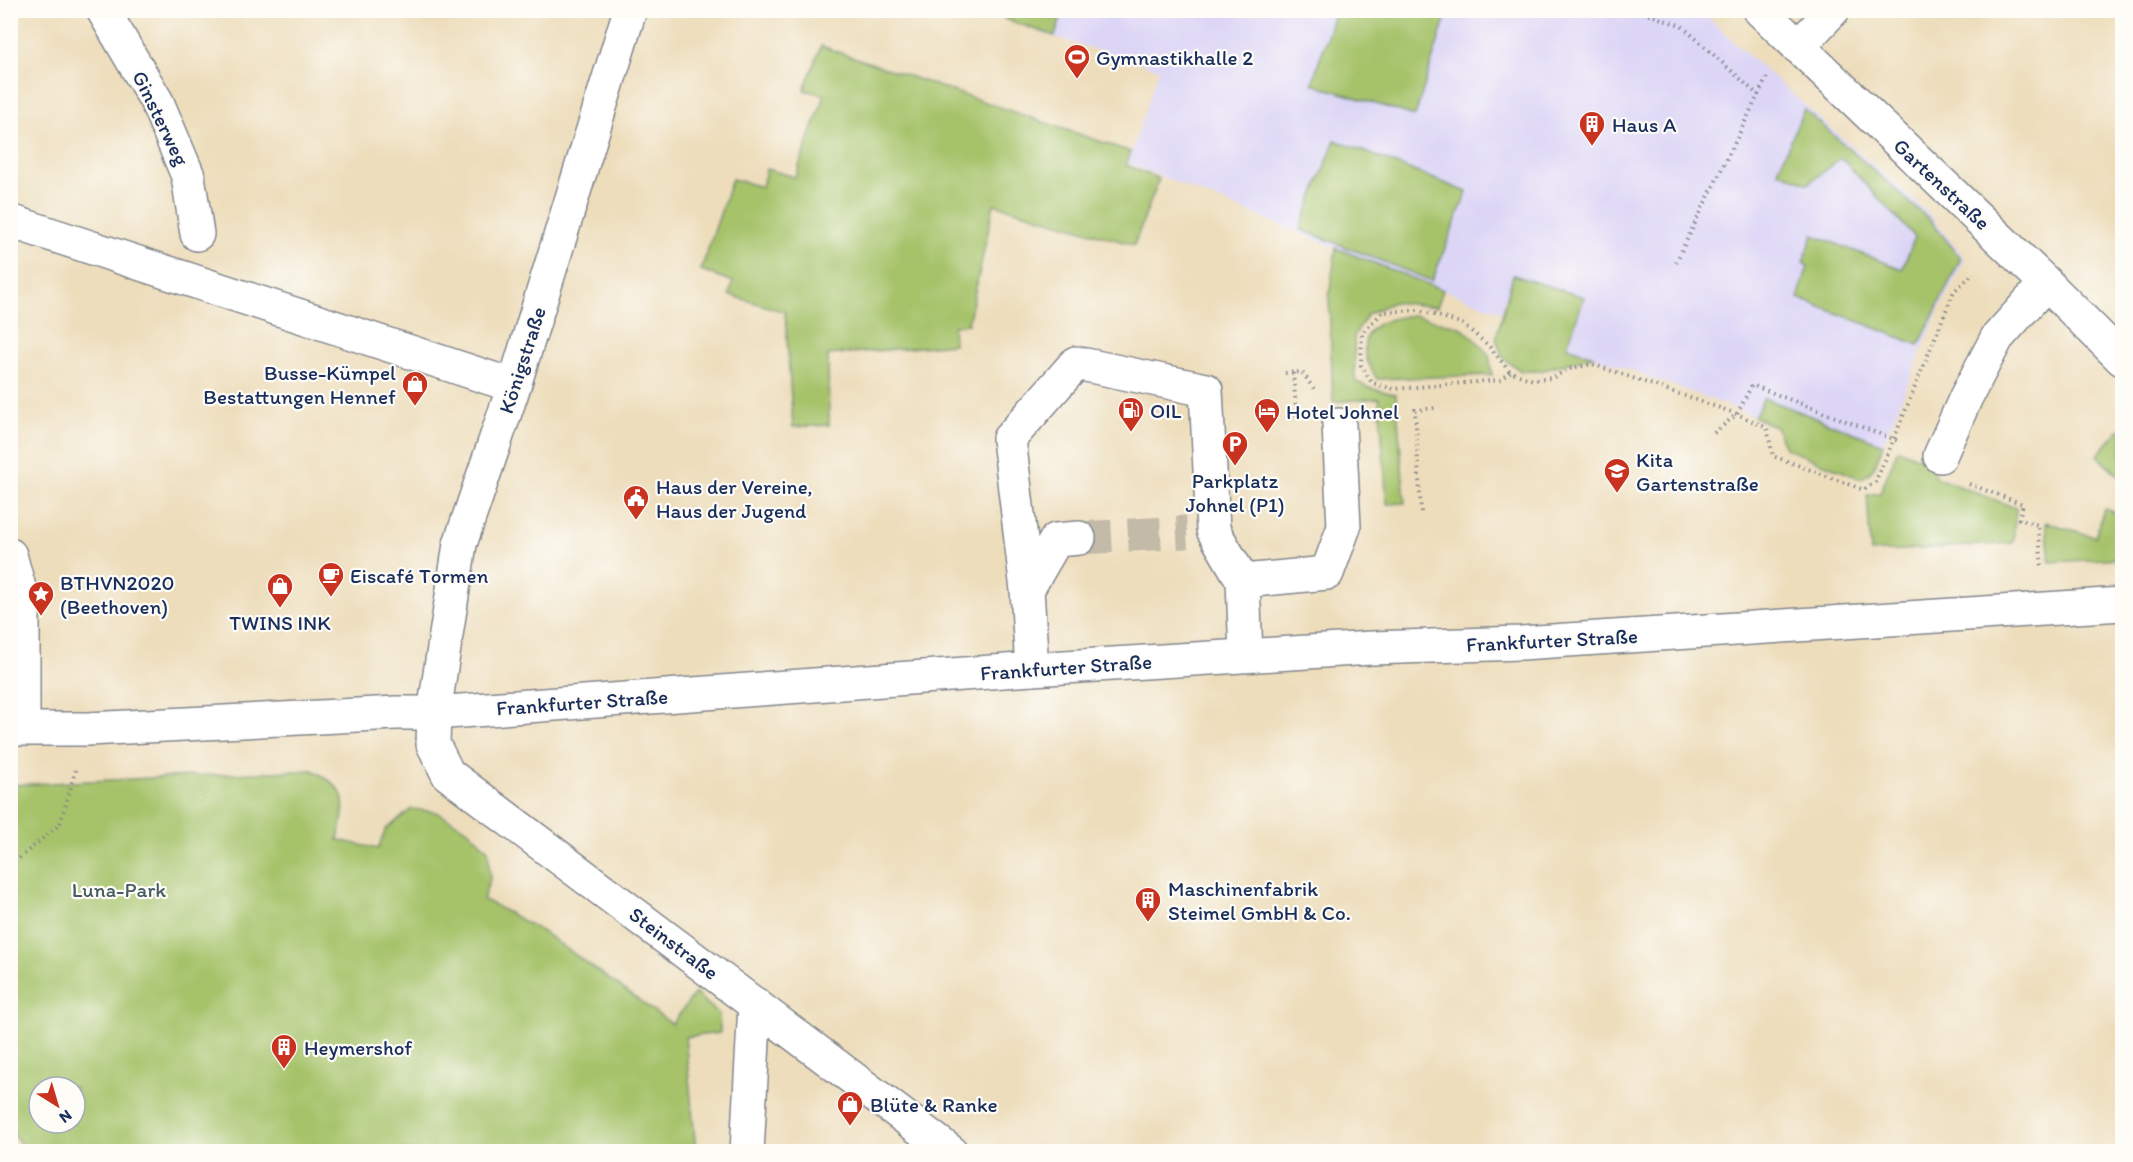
<svg xmlns="http://www.w3.org/2000/svg" width="2133" height="1162" font-family="Itim,sans-serif">
  <style>
    .built { fill: #dcd5f6 }
    .green { fill: #a6c36a; stroke: #607964; stroke-width: 1.5; fill-rule: evenodd }
    .lines { fill: none; stroke-linecap: round; stroke-linejoin: round }
    .minor-tunnel { stroke: #c3baa8; stroke-width: 33; stroke-dasharray: 33 16; stroke-linecap: butt }
    .minor-casing { stroke: #84868c; stroke-width: 36 }
    .major-casing { stroke: #84868c; stroke-width: 36 }
    .path { stroke: #84868c; stroke-width: 4; stroke-dasharray: 1.5 4.5; stroke-linecap: butt }
    .minor { stroke: #fff; stroke-width: 33 }
    .major { stroke: #fff; stroke-width: 33 }
    .labels { text-anchor: middle; dominant-baseline: central; stroke-width: 4.5; stroke-linejoin: round; paint-order: stroke }
    .poi-label { font-size: 21px; fill: #1b2f5e; stroke: #fdfcf7; text-anchor: start }
    .street-label { font-size: 21px; fill: #1b2f5e; stroke: #fdfcf7 }
    .park-label { font-size: 21px; fill: #455b62; stroke: #fdfcf7 }
  </style>
  <rect width="100%" height="100%" fill="#fdfcf7"/>
  <filter id="ink" filterUnits="userSpaceOnUse"><feTurbulence type="fractalNoise" baseFrequency=".0167" numOctaves="2"/><feDisplacementMap in="SourceGraphic" scale="12" xChannelSelector="R" yChannelSelector="G"/><feConvolveMatrix kernelMatrix="1 2 1 2 8 2 1 2 1" color-interpolation-filters="sRGB"/></filter>
  <filter id="wash" filterUnits="userSpaceOnUse"><feTurbulence type="fractalNoise" baseFrequency=".008" numOctaves="4" result="noise"/><feDisplacementMap in="SourceGraphic" scale="24" xChannelSelector="R" yChannelSelector="G"/><feGaussianBlur stdDeviation="1.35" result="paint"/><feColorMatrix in="noise" values="0 0 0 0 0 0 0 0 0 0 0 0 0 0 0 0 0 1.4 0 .05"/><feComposite in="paint" operator="in"/></filter>
  <g filter="url(#wash)">
    <rect width="100%" height="100%" fill="#edddbb"/>
    <path class="built" d="M 1048,10 L 1702,11 L 1740,48 L 1931,216 L 1965,259 L 1936,316 L 1883,444 L 1764,398 L 1754,417 L 1740,410 L 1567,347 L 1572,335 L 1513,275 L 1501,312 L 1336,248 L 1128,163 L 1159,69 L 1041,33 Z"/>
    <path class="green" d="M 1006,11 L 1006,10 L 1063,11 L 1055,36 L 1004,19 Z
      M 1438,11 L 1447,13 L 1415,116 L 1312,84 L 1335,11 Z
      M 821,46 L 1131,152 L 1126,165 L 1159,179 L 1134,245 L 994,204 L 968,324 L 953,326 L 954,344 L 828,355 L 829,425 L 793,427 L 785,312 L 729,295 L 733,282 L 701,270 L 732,179 L 762,187 L 766,169 L 795,177 L 825,95 L 804,90 Z
      M 1804,109 L 1931,221 L 1961,258 L 1919,345 L 1798,298 L 1808,266 L 1803,263 L 1813,235 L 1902,269 L 1915,237 L 1841,158 L 1808,184 L 1778,171 Z
      M 1335,140 L 1467,192 L 1432,281 L 1300,229 Z
      M 1336,248 L 1443,290 L 1437,307 L 1393,302 L 1368,314 L 1354,336 L 1355,381 L 1369,388 L 1396,394 L 1405,503 L 1387,504 L 1379,398 L 1333,402 L 1329,297 Z
      M 1513,275 L 1584,297 L 1567,347 L 1593,356 L 1540,371 L 1521,371 L 1503,358 L 1496,339 Z
      M 1413,315 L 1460,327 L 1474,338 L 1489,355 L 1492,375 L 1377,379 C 1373,371 1366,362 1365,352 C 1361,323 1391,318 1413,315 Z
      M 1764,398 L 1883,444 C 1878,457 1874,477 1859,478 L 1785,448 L 1776,427 L 1754,417 Z
      M 2120,429 L 2122,432 L 2122,476 L 2117,474 L 2097,455 Z
      M 1898,449 L 1927,461 L 1935,477 L 2016,508 L 2013,543 L 1871,552 L 1867,495 L 1880,493 Z
      M 2104,509 L 2122,515 L 2122,558 L 2050,562 L 2046,522 L 2095,537 Z
      M 312,770 C 351,790 346,802 338,840 L 378,849 L 386,829 L 412,809 L 436,812 L 467,829 L 488,850 L 490,879 L 483,899 L 543,932 L 672,1024 L 695,993 L 719,1014 L 720,1033 L 685,1037 L 696,1151 L 26,1151 L 10,1130 L 11,785 ZM 39,1087 L 75,1087 L 75,1123 L 39,1123 Z"/>
  </g>
  <g filter="url(#ink)">
    <g class="lines">
      <path class="minor-tunnel" d="M 1079,538 L 1187,532"/>
      <g class="minor-casing">
        <path id="minor" d="M 103,10 L 157,102 L 188,176 L 197,234
          M 630,10 L 514,386 L 460,544 L 434,713 L 433,744 L 448,774 L 951,1152
          M 1760,10 L 2046,283 L 2122,359
          M 1798,47 L 1833,10
          M 10,221 L 514,386
          M 1940,456 L 1966,397 L 1997,338 L 2046,283
          M 10,555 L 23,602 L 23,728
          M 1243,581 L 1327,573 L 1344,527 L 1339,425
          M 1027,590 L 1009,439 L 1076,363 L 1206,390 L 1213,530 L 1243,581 L 1246,655
          M 1032,669 L 1027,590 L 1056,540 L 1079,538
          M 747,1152 L 755,1004"/>
      </g>
      <g class="major-casing">
        <path id="major" d="M 10,729 L 88,729 L 396,713 L 434,713 L 1032,669 L 1372,648 L 1521,643 L 2122,604"/>
      </g>
      <path class="path" d="M 1637,10 L 1682,26 L 1758,95
        M 1676,262 L 1768,75
        M 1510,372 L 1500,380 L 1394,389 L 1372,383 L 1361,365 L 1362,333 L 1383,312 L 1418,310 L 1461,323 L 1488,345 L 1510,372 L 1533,380 L 1552,378 L 1569,369 L 1592,364 L 1737,414 L 1767,428 L 1773,456 L 1864,490 L 1875,482 L 1886,458 L 1954,291 L 1974,273
        M 1285,373 L 1302,372 L 1316,392
        M 1293,373 L 1297,419
        M 1714,433 L 1737,414 L 1752,385 L 1901,442
        M 1969,484 L 2023,504 L 2019,519 L 2038,525 L 2042,567
        M 1421,512 L 1415,410 L 1435,408
        M 10,866 L 60,824 L 76,769"/>
      <use href="#minor" class="minor"/>
      <use href="#major" class="major"/>
    </g>
  </g>
  <defs>
    <g id="stadium-pin" transform="scale(1.35)"><path d="M0 17L-7.5 6A9.5 9.5 0 1 1 7.5 6Z" fill="#c8321e" stroke="#fdfcf7"/><path d="M0-5a6.5 5 0 1 0 0 10a6.5 5 0 1 0 0-10ZM-3.5-1.8h7v3.6h-7Z" fill="#fff"/></g>
    <g id="building-pin" transform="scale(1.35)"><path d="M0 17L-7.5 6A9.5 9.5 0 1 1 7.5 6Z" fill="#c8321e" stroke="#fdfcf7"/><path d="M-4-6H4V6H1V3H-1V6H-4ZM-2.5-4.3h1.7v1.8h-1.7ZM.8-4.3h1.7v1.8H.8ZM-2.5-1h1.7V.8h-1.7ZM.8-1h1.7V.8H.8Z" fill="#fff"/></g>
    <g id="shop-pin" transform="scale(1.35)"><path d="M0 17L-7.5 6A9.5 9.5 0 1 1 7.5 6Z" fill="#c8321e" stroke="#fdfcf7"/><path d="M-5-2.5h2.3a2.7 3.5 0 0 1 5.4 0H5L5.5 6h-11ZM-1.5-2.5h3a1.5 2.3 0 0 0-3 0Z" fill="#fff"/></g>
    <g id="fuel-pin" transform="scale(1.35)"><path d="M0 17L-7.5 6A9.5 9.5 0 1 1 7.5 6Z" fill="#c8321e" stroke="#fdfcf7"/><path d="M-5.5-6h7V0h2V4h1.3V-2.5L3-4.5l.8-.8L6-3V5H2.5V1h-1V6h-7ZM-4.2-4.7v3.2H.2V-4.7Z" fill="#fff"/></g>
    <g id="hotel-pin" transform="scale(1.35)"><path d="M0 17L-7.5 6A9.5 9.5 0 1 1 7.5 6Z" fill="#c8321e" stroke="#fdfcf7"/><path d="M-6-4.5h1.5V1H6V5H4.5V3h-9V5H-6ZM-4 0a1.8 1.8 0 1 1 3.6 0ZM.5 0V-2.5h3Q6-2.5 6 0Z" fill="#fff"/></g>
    <g id="parking-pin" transform="scale(1.35)"><path d="M0 17L-7.5 6A9.5 9.5 0 1 1 7.5 6Z" fill="#c8321e" stroke="#fdfcf7"/><path d="M-3.5-5.5H1a3.5 3.5 0 0 1 0 7H-1V5.5H-3.5ZM-1-3.4V-.6H.8a1.4 1.4 0 0 0 0-2.8Z" fill="#fff"/></g>
    <g id="school-pin" transform="scale(1.35)"><path d="M0 17L-7.5 6A9.5 9.5 0 1 1 7.5 6Z" fill="#c8321e" stroke="#fdfcf7"/><path d="M0-5L7-2L0 1L-7-2ZM-4 1L0 2.5L4 1V4Q0 6-4 4Z" fill="#fff"/></g>
    <g id="civic-pin" transform="scale(1.35)"><path d="M0 17L-7.5 6A9.5 9.5 0 1 1 7.5 6Z" fill="#c8321e" stroke="#fdfcf7"/><path d="M-.6-6.5H3V-4.5H.6V-3L4-1V1h2V6H-6V1h2V-1L-.6-3ZM-1.2 2.5V6h2.4V2.5Z" fill="#fff"/></g>
    <g id="cafe-pin" transform="scale(1.35)"><path d="M0 17L-7.5 6A9.5 9.5 0 1 1 7.5 6Z" fill="#c8321e" stroke="#fdfcf7"/><path d="M-5.5-4.5H6V0H3Q3 3.5 0 3.5H-2.5Q-5.5 3.5-5.5 0ZM3-3.2v2h1.7v-2ZM-6 4.5H4V6H-6Z" fill="#fff"/></g>
    <g id="sight-pin" transform="scale(1.35)"><path d="M0 17L-7.5 6A9.5 9.5 0 1 1 7.5 6Z" fill="#c8321e" stroke="#fdfcf7"/><path d="M0-6L1.8-2.2L6-1.7L2.9 1.2L3.7 5.4L0 3.3L-3.7 5.4L-2.9 1.2L-6-1.7L-1.8-2.2Z" fill="#fff"/></g>
  </defs>
  <g fill-rule="evenodd">
    <use href="#stadium-pin" x="1077" y="57"/>
    <use href="#building-pin" x="1592" y="124"/>
    <use href="#shop-pin" x="415" y="384"/>
    <use href="#fuel-pin" x="1131" y="410"/>
    <use href="#hotel-pin" x="1267" y="411"/>
    <use href="#parking-pin" x="1235" y="444"/>
    <use href="#school-pin" x="1617" y="471"/>
    <use href="#civic-pin" x="636" y="498"/>
    <use href="#cafe-pin" x="331" y="575"/>
    <use href="#shop-pin" x="280" y="586"/>
    <use href="#sight-pin" x="41" y="594"/>
    <use href="#building-pin" x="1148" y="900"/>
    <use href="#building-pin" x="284" y="1047"/>
    <use href="#shop-pin" x="850" y="1104"/>
  </g>
  <g class="labels">
    <g class="poi-label">
      <text x="1096" y="57">Gymnastikhalle 2</text>
      <text x="1612" y="124">Haus A</text>
      <text x="396" y="372" text-anchor="end">Busse-Kümpel<tspan x="396" dy="24">Bestattungen Hennef</tspan></text>
      <text x="1150" y="410">OIL</text>
      <text x="1286" y="411">Hotel Johnel</text>
      <text x="1636" y="459">Kita<tspan x="1636" dy="24">Gartenstraße</tspan></text>
      <text x="1235" y="480" text-anchor="middle">Parkplatz<tspan x="1235" dy="24">Johnel (P1)</tspan></text>
      <text x="656" y="486">Haus der Vereine,<tspan x="656" dy="24">Haus der Jugend</tspan></text>
      <text x="350" y="575">Eiscafé Tormen</text>
      <text x="60" y="582">BTHVN2020<tspan x="60" dy="24">(Beethoven)</tspan></text>
      <text x="280" y="622" text-anchor="middle">TWINS INK</text>
      <text x="1168" y="888">Maschinenfabrik<tspan x="1168" dy="24">Steimel GmbH &amp; Co.</tspan></text>
      <text x="304" y="1047">Heymershof</text>
      <text x="870" y="1104">Blüte &amp; Ranke</text>
    </g>
    <g class="street-label">
      <text transform="translate(161 118) rotate(64)">Ginsterweg</text>
      <text transform="translate(1942 184) rotate(43)">Gartenstraße</text>
      <text transform="translate(522 360) rotate(-72)">Königstraße</text>
      <text transform="translate(1552 640) rotate(-3)">Frankfurter Straße</text>
      <text transform="translate(1066 667) rotate(-4)">Frankfurter Straße</text>
      <text transform="translate(582 702) rotate(-4)">Frankfurter Straße</text>
      <text transform="translate(674 943) rotate(37)">Steinstraße</text>
    </g>
    <g class="park-label">
      <text x="119" y="889">Luna-Park</text>
    </g>
  </g>
  <rect width="2133" height="1162" fill="none" stroke="#fdfcf7" stroke-width="36"/>
  <g transform="translate(57 1105) rotate(143)"><circle r="28" fill="#fdfcf7" stroke="#a3aaba" stroke-width="1.5"/>
  <path d="M0-4.5L10 22L0 15L-10 22Z" fill="#c8321e"/>
  <text y="-9" font-size="16" font-weight="bold" text-anchor="middle" fill="#1b2f5e">N</text>
  </g>
</svg>
